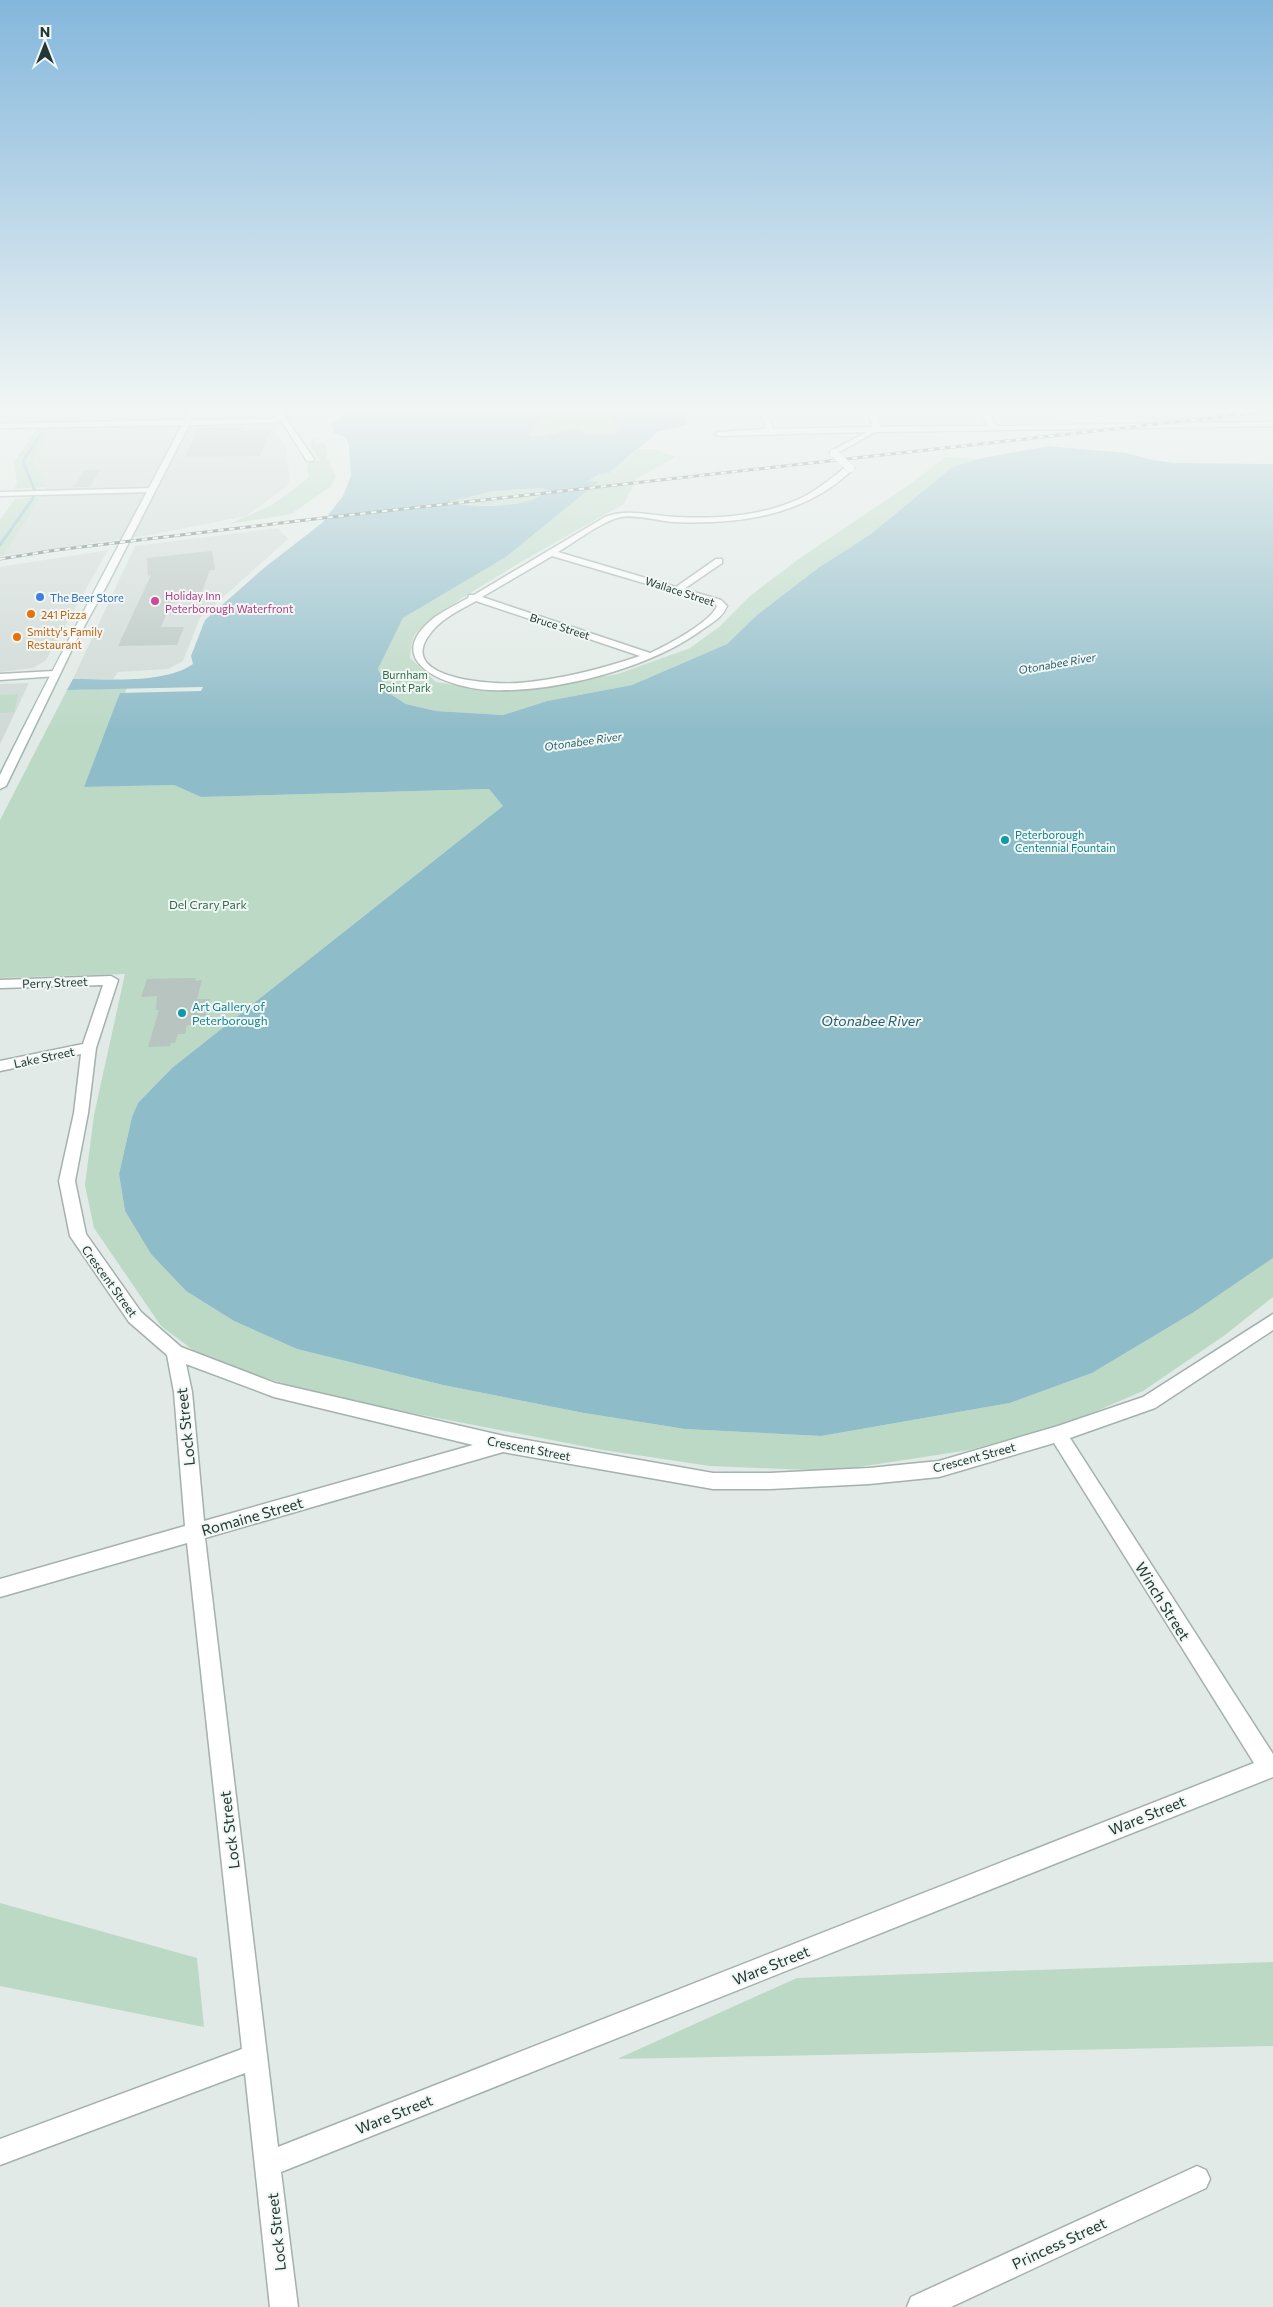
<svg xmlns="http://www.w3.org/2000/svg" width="1273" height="2307" font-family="Commissioner,sans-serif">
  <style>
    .built { fill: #cfd9d5 }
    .green { fill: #bcd9c6 }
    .water { fill: #8fbcc9; fill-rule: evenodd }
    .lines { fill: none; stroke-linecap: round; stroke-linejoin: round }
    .stream { stroke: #8fbcc9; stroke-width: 3 }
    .building { fill: #b7c4bf }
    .street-casing { stroke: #a4b1ad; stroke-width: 3 }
    .secondary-casing { stroke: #a1b4ae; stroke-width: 3 }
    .street { fill: #fff; fill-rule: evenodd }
    .secondary { fill: #fff; fill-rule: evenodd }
    .rail-casing { stroke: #5e746f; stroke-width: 3 }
    .rail { stroke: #f1f7f4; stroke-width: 2; stroke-dasharray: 5.5; stroke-linecap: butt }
    .street-bridge-casing { stroke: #a4b1ad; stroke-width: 9; stroke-linecap: butt }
    .street-bridge { stroke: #fff; stroke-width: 8 }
    .shop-dot { fill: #3f7fe0; stroke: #f1f7f4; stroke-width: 2 }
    .hotel-dot { fill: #d1479c; stroke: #f1f7f4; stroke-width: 2 }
    .food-dot { fill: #e8710a; stroke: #f1f7f4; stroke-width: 2 }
    .culture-dot { fill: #0f9aa8; stroke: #f1f7f4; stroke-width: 2 }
    .labels { text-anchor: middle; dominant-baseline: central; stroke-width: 4; stroke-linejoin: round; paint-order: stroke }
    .far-street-label { font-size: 11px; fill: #233834; stroke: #f1f7f4 }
    .far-hotel-label { font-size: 11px; fill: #b23c85; stroke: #f1f7f4; text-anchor: start }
    .far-shop-label { font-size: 11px; fill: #366cbe; stroke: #f1f7f4; text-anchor: start }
    .far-food-label { font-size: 11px; fill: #c56008; stroke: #f1f7f4; text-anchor: start }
    .far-water-label { font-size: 11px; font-style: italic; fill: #245d6d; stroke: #f1f7f4 }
    .far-park-label { font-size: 11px; fill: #326b4b; stroke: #f1f7f4 }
    .far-culture-label { font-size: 11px; fill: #0d838f; stroke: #f1f7f4; text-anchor: start }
    .park-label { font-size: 12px; fill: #326b4b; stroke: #f1f7f4 }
    .street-label { font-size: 12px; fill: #233834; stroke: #f1f7f4 }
    .culture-label { font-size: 12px; fill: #0d838f; stroke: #f1f7f4; text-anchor: start }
    .water-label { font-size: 14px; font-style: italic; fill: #245d6d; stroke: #f1f7f4 }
    .near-street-label { font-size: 15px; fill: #233834; stroke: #f1f7f4 }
  </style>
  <rect width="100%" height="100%" fill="#e1eae6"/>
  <path class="built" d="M 0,408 L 318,408 L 307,416 L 274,428 L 286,447 L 290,484 L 246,516 L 150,535 L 3,556 L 24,521 L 47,489 L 33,462 L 52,429 L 0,430 Z
    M 1251,408 L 1257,408 L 1269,420 L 1149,422 L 1149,420 Z
    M 278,528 L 288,539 L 200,618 L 183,661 L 168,669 L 118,672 L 113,679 L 73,679 L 135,546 Z
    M 108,550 L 46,660 L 33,668 L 0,672 L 0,567 Z
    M 29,683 L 0,744 L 0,684 Z"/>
  <path class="green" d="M 559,408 L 604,408 L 604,412 L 621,428 L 617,432 L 593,434 L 572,429 L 554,435 L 528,436 L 531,429 Z
    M 52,428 L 33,461 L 46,487 L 14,489 L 17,484 L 14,462 L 37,429 Z
    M 313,437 L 320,440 L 316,440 L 314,444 L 323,442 L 326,446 L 327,458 L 336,476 L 330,487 L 291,514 L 229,524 L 272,505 L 306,480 L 309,476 L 307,469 L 309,462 L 320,460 L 311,447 Z
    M 639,449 L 653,449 L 676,457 L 636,479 L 624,504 C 592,522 426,612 414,636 C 411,642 411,651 410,658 L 436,682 L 491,691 L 542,686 L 618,674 L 690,648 L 719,627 L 750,596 L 796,561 L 907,486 L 946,457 L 978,459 L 952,467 L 871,534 L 818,568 L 757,615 L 727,644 L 632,685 L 547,701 L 503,715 L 436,711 L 406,704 L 388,692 L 378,669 L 403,618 L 506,557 L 597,482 L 587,481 L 598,475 L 609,473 Z
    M 541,488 L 548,489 C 546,492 544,496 541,498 C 522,508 469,506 448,502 L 493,491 Z
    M 41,497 L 3,556 L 0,556 L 0,520 L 15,499 Z
    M 127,688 L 84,787 L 174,785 L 201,797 L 489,789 L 503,806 L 172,1068 L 138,1103 L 132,1117 L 119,1174 L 125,1211 L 151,1254 L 186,1291 L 234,1321 L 297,1349 L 443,1385 L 584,1413 L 685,1429 L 821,1436 L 1010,1403 L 1092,1373 L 1194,1312 L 1273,1258 L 1273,1297 L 1225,1335 L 1143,1391 L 1064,1425 L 969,1450 L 833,1471 L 710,1466 L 603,1450 L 381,1407 L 285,1384 L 201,1356 L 161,1326 L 94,1228 L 85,1185 L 94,1115 L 125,974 L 0,978 L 0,820 L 67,690 Z
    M 18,694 L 14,712 L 0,713 L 0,695 Z
    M 0,1903 L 197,1958 L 204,2027 L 0,1986 Z
    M 1273,1962 L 1273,2046 L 617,2059 L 797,1978 Z"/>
  <path class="water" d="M 350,408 L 559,408 L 531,429 L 529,435 L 544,436 L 572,429 L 593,434 L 617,432 L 621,427 L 604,412 L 604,408 L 689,408 L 687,425 L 659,431 L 609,473 L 598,475 L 588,481 L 598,482 L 506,557 L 403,618 L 378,669 L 389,693 L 406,704 L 436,711 L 503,715 L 547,701 L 632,685 L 727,644 L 757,615 L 818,568 L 871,534 L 952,467 L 978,459 L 1048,446 L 1126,453 L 1152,460 L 1174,463 L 1273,464 L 1273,1258 L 1194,1312 L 1092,1373 L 1010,1403 L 821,1436 L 685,1429 L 584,1413 L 443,1385 L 297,1349 L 234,1321 L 186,1291 L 151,1254 L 125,1211 L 119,1174 L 132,1117 L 138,1103 L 172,1068 L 503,806 L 489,789 L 201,797 L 174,785 L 84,787 L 120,693 L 201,691 L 203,687 L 67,690 L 73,679 C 107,679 165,684 193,664 L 191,656 L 205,620 L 264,568 L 322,523 L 343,496 L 351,476 L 349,445 L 345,437 L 334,433 L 332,424 ZM 541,488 L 548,490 C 533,509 472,508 449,502 L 493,491 Z"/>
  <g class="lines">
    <path class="stream" d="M 0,545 L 33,498 L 34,489 L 23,461 L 43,431"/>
  </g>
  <path class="building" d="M 244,427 L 242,430 L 270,430 L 260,456 L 185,457 L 199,428 Z
    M 84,470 L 100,470 L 90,487 L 74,487 Z
    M 212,551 L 215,570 L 210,570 L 202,592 L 176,592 L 161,627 L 184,627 L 177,645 L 118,646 L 151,575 L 148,576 L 147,558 Z
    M 196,978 L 195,981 L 202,980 L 197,999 L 210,999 L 206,1016 L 198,1017 L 195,1025 L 187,1025 L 185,1034 L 178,1034 L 175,1043 L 171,1043 L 170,1046 L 148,1047 L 159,1010 L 156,1010 L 157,996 L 141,997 L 147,979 Z"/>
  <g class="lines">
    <g class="street-casing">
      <path id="street" d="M 759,408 L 766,408 L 773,429 L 873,427 L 867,408 L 874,408 L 881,427 L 989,426 L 978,408 L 985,408 L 996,426 L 1273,422 L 1273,426 L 875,432 L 834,455 L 830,453 L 831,451 L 867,432 L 719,436 L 715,434 L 719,432 L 766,429 Z
        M 279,417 L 285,417 L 314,459 L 313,461 L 307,461 Z
        M 847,466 L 854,468 C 806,516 738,525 674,522 C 659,521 634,514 621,517 C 602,521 575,542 558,552 L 676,587 L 716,559 L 722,559 L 722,563 L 684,589 L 721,600 L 727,606 C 722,618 713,622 703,629 C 651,668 555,693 490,690 C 449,688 377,662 435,617 C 445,610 457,604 468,598 L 469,595 L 474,595 L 605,517 C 628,508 652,516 676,517 C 721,519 767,516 807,495 C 821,487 834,476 847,466 ZM 552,556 L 715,604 L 717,606 C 711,622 666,646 650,653 L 482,597 ZM 476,601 L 640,656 C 601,669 559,680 518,683 C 495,685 401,680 427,638 C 438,620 458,611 476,601 Z
        M 154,488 L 154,492 L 151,492 L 0,496 L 0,492 Z
        M 54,671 L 59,674 L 57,676 L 0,680 L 0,674 Z
        M 111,976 L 118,980 L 96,1048 L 88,1113 L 75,1181 L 86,1234 L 141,1312 L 181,1347 L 275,1383 L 504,1436 L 713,1473 L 770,1473 L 869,1468 L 939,1461 L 1058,1426 L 1143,1397 L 1273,1314 L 1273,1330 L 1155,1408 L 1070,1438 L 1273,1754 L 1273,1777 L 281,2172 L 298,2307 L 270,2307 L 245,2073 L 0,2165 L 0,2139 L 242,2049 L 187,1543 L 0,1597 L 0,1579 L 185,1526 L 174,1392 L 167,1355 L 129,1322 L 70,1236 L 59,1181 L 74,1113 L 81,1054 L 0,1071 L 0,1061 L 83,1044 L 103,985 L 0,988 L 0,980 ZM 186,1364 L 274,1397 L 473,1445 L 204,1521 L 192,1392 ZM 1054,1443 L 1254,1763 L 278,2147 L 205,1538 L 503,1452 L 713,1489 L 770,1489 L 869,1484 L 939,1477 Z
        M 1197,2166 L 1206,2170 L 1210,2179 L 1206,2188 L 951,2307 L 907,2307 L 911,2297 Z"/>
    </g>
    <g class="secondary-casing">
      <path id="secondary" d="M 190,408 L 197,408 L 191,420 L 270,419 L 278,417 L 278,408 L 285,408 L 286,419 L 270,423 L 189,425 L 107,585 L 76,641 L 6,786 L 0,789 L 0,775 C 58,657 121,542 182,425 L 0,428 L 0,424 L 184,420 Z
        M 1268,408 L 1273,408 L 1273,412 Z"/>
    </g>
    <use href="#street" class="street"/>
    <use href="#secondary" class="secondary"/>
    <g class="rail-casing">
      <path id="rail" d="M 0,559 L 56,550 L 314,519 L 1273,411"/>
    </g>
    <use href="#rail" class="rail"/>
    <g class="street-bridge-casing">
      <path id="street-bridge" d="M 834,453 L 850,468"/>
    </g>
    <use href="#street-bridge" class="street-bridge"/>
  </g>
  <linearGradient id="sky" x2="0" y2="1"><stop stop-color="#84b7dc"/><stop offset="0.56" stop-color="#f2f6f4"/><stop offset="1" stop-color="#f2f6f4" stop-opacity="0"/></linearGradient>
  <rect width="1273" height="731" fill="url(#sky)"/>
  <circle class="shop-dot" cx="40" cy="597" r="5"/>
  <circle class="hotel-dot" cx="155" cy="601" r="5"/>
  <g class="food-dot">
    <circle cx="31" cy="614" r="5"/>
    <circle cx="17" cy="637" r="5"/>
  </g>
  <g class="culture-dot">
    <circle cx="1005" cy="840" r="5"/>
    <circle cx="182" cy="1013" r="5"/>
  </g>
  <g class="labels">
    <g class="far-street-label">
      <text transform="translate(680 591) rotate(18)">Wallace Street</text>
      <text transform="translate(560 626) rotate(18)">Bruce Street</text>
    </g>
    <g class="far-hotel-label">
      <text x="165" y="595">Holiday Inn<tspan x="165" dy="13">Peterborough Waterfront</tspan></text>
    </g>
    <g class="far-shop-label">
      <text x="50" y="597">The Beer Store</text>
    </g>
    <g class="far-food-label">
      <text x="41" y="614">241 Pizza</text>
      <text x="27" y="631">Smitty's Family<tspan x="27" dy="13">Restaurant</tspan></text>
    </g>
    <g class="far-water-label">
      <text transform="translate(1057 663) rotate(-10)">Otonabee River</text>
      <text transform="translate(583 741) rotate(-8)">Otonabee River</text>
    </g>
    <g class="far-park-label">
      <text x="405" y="674">Burnham<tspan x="405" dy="13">Point Park</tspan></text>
    </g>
    <g class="far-culture-label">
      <text x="1015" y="834">Peterborough<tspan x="1015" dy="13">Centennial Fountain</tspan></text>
    </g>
    <g class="park-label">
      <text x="208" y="904">Del Crary Park</text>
    </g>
    <g class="street-label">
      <text transform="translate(55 982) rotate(-2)">Perry Street</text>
      <text transform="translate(44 1057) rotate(-12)">Lake Street</text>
      <text transform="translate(110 1281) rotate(54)">Crescent Street</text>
      <text transform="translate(529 1448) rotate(11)">Crescent Street</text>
      <text transform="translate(974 1457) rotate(-15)">Crescent Street</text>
    </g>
    <g class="culture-label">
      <text x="192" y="1006">Art Gallery of<tspan x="192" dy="14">Peterborough</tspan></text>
    </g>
    <g class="water-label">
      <text x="871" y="1020">Otonabee River</text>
    </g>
    <g class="near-street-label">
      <text transform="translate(185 1427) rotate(-96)">Lock Street</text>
      <text transform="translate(252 1516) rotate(-16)">Romaine Street</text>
      <text transform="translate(1163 1601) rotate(58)">Winch Street</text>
      <text transform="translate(1147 1815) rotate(-22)">Ware Street</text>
      <text transform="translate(229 1830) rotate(-97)">Lock Street</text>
      <text transform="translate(771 1965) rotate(-22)">Ware Street</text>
      <text transform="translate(394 2114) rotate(-22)">Ware Street</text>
      <text transform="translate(276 2232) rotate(-96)">Lock Street</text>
      <text transform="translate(1059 2243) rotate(-25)">Princess Street</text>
    </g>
  </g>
  <g transform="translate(45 45)" stroke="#f1f7f4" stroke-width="4" paint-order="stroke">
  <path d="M0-4L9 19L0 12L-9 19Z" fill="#233834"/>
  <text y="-8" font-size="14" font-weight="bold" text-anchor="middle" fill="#233834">N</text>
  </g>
</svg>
